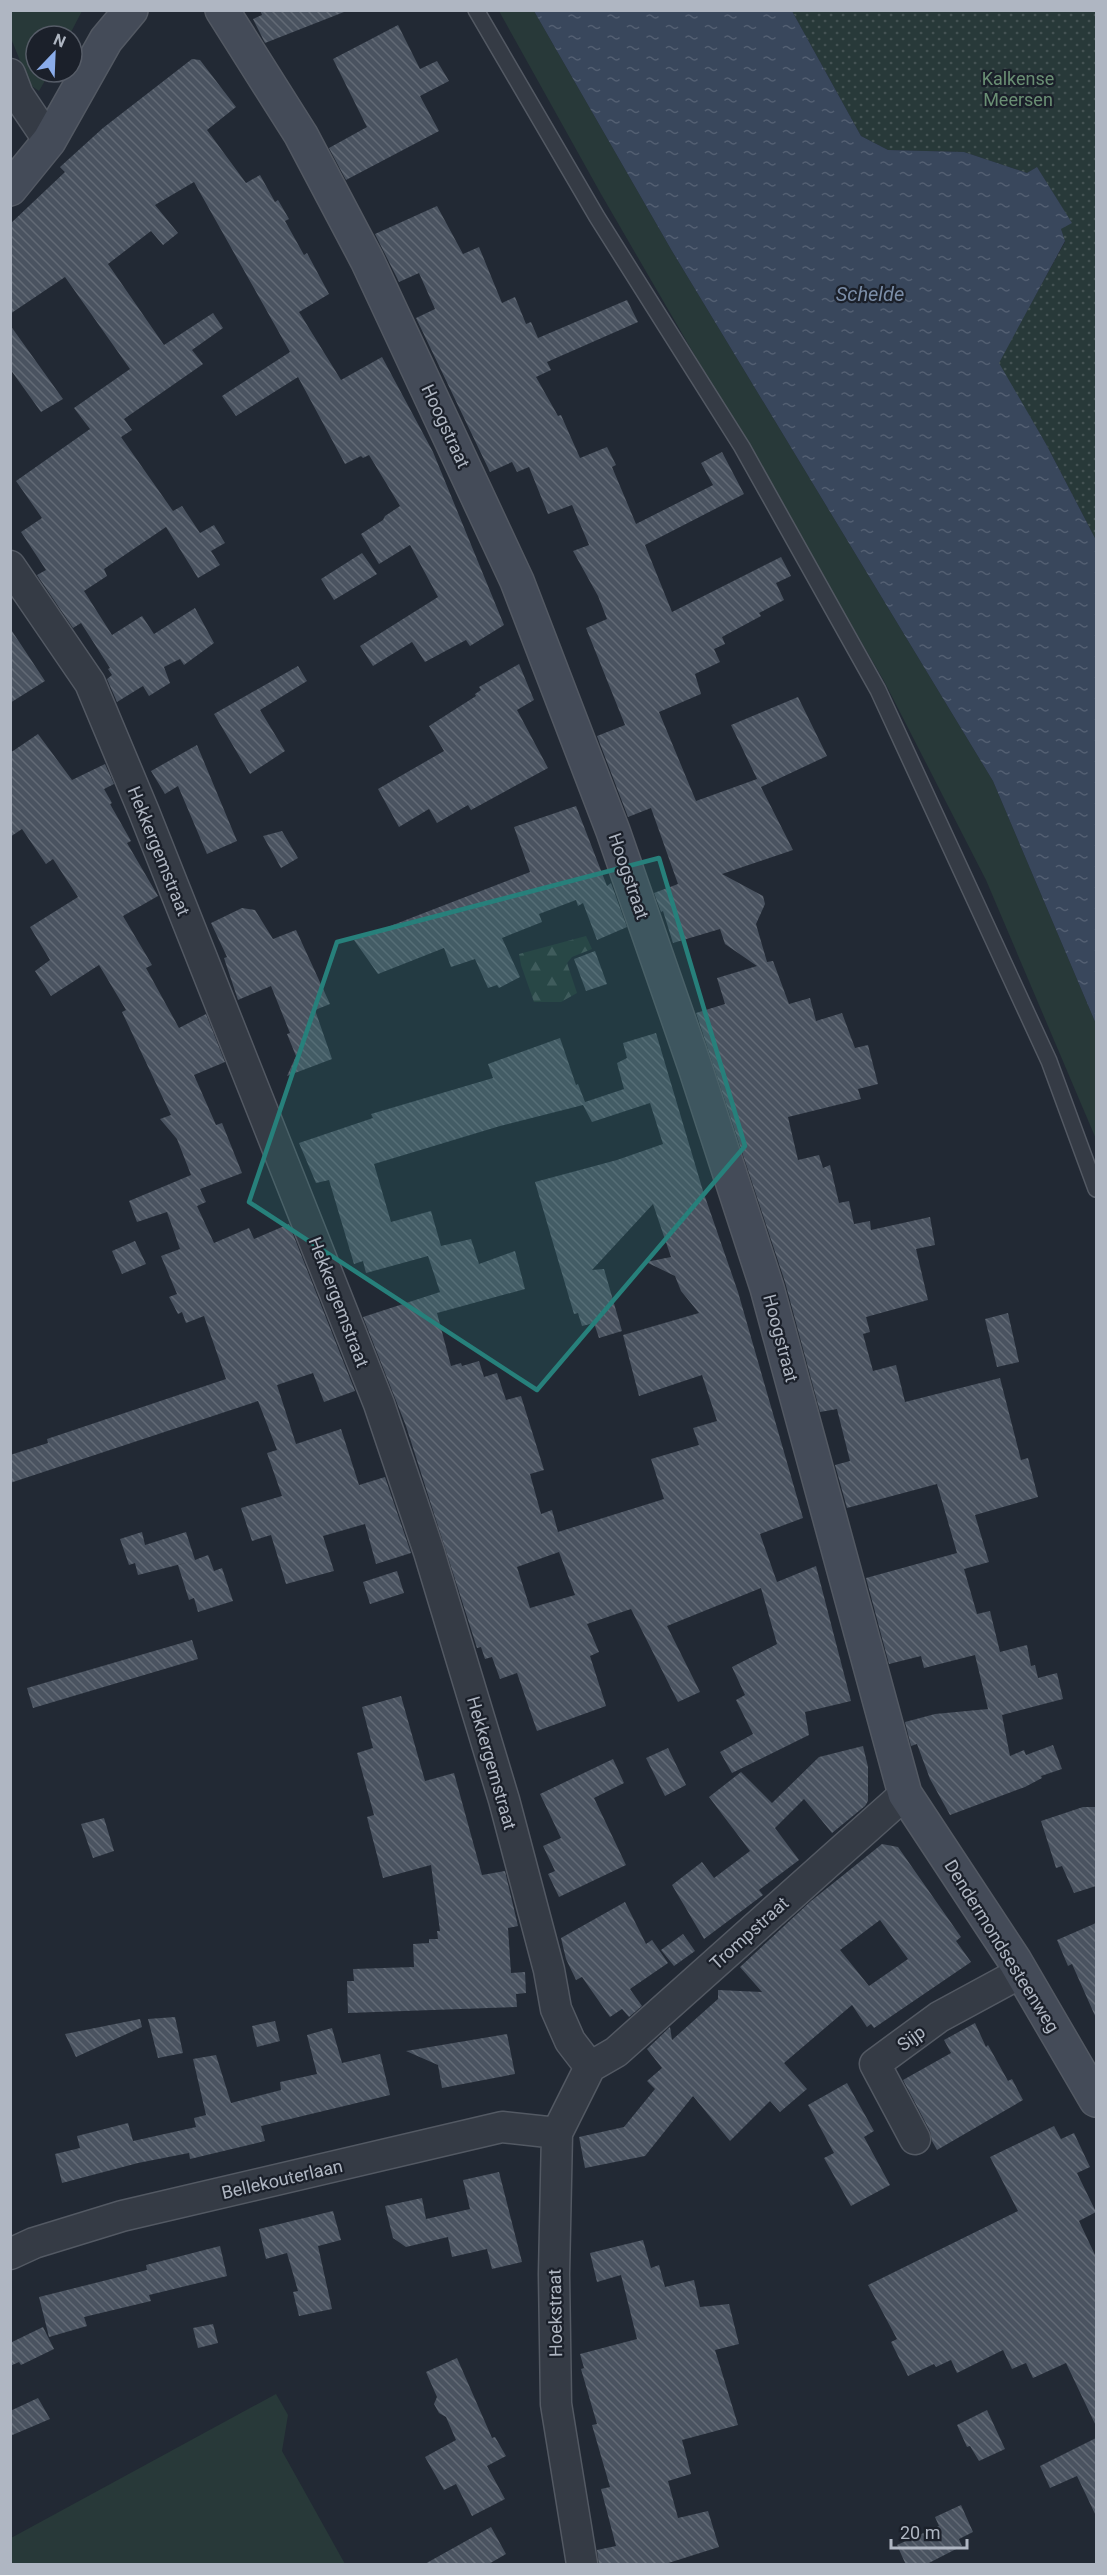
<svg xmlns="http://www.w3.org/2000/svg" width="1107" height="2575" font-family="Roboto,sans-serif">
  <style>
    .grass { fill: #283939 }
    .forest { fill: url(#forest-firs) }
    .park { fill: url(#park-dots) }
    .water { fill: url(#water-ripples) }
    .building { fill: url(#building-back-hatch); fill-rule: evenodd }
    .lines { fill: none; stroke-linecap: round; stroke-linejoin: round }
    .lane-casing { stroke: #535963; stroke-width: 18 }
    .street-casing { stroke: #535963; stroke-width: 33 }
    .secondary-casing { stroke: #535963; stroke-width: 36 }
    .lane { stroke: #353b45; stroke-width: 15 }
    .street { stroke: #353b45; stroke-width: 30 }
    .secondary { stroke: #444b58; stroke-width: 33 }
    .marked { fill: #27807b; fill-opacity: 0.2; stroke: #27807b; stroke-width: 4.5; stroke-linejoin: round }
    .labels { text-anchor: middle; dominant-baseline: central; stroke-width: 4.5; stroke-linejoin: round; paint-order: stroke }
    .park-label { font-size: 18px; fill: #6a8f74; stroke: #1b202a }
    .street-label { font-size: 18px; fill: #afb6c2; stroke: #1b202a }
    .water-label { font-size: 20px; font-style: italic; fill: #7b8da7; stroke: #1b202a }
  </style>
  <defs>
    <pattern id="forest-firs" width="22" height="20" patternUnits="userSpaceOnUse" patternTransform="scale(1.5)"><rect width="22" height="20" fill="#283939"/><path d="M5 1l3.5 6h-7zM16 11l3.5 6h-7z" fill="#455354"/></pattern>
    <pattern id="park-dots" width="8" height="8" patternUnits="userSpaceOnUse" patternTransform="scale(1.5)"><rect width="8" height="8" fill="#283939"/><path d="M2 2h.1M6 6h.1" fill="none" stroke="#455354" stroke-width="1.8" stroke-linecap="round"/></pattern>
    <pattern id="water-ripples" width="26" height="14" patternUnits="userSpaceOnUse" patternTransform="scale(1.5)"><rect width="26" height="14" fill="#39475c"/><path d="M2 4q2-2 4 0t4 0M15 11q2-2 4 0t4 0" fill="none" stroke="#535f72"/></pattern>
    <pattern id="building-back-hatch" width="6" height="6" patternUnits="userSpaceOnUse" patternTransform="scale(1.5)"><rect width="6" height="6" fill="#4a5360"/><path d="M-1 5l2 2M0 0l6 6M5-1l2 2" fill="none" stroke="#626a75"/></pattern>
  </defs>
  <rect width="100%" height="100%" fill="#222934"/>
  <path class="grass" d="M 10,11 L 82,11 L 69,36 L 36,36 L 36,72 L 50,72 L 39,91 L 30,85 L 12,41 Z
    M 499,11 L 534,11 L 672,251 L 993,781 L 1096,1024 L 1096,1139 L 986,880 L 884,681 L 601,194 Z
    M 276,2394 L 288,2415 L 282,2451 L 345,2564 L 11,2564 L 11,2538 Z"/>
  <path class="forest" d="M 586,936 L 592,949 L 572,957 L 567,963 L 577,993 L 561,1002 L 534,1002 L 521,965 L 519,954 Z"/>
  <path class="park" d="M 792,11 L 1096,11 L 1096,540 L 1046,444 L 998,363 L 1065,242 L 1061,229 L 1071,222 L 1037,167 L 1027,173 L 964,152 L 888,150 L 861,136 Z"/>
  <path class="water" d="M 534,11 L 792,11 L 861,136 L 888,150 L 964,152 L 1027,173 L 1037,167 L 1072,223 L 1061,229 L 1065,241 L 999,363 L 1046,444 L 1096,540 L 1096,1024 L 993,781 L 672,251 Z"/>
  <path class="building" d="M 260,10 L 344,10 L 344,12 L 265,43 L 253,19 L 262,15 Z
    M 398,25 L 420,69 L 437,61 L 449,81 L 420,96 L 439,131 L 346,180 L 329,148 L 367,127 L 333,59 Z
    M 192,59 L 200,60 L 236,107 L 207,130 L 246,183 L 260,175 L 275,202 L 278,200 L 289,219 L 285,221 L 304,255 L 307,253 L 329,294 L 299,312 L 341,380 L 382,357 L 433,452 L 504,625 L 470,646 L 466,640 L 425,662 L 412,642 L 373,666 L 360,646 L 438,597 L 410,545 L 379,564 L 361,534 L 383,520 L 385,516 L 400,506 L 369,455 L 363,458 L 361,456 L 345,464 L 298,377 L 236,416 L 222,396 L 290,352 L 194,182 L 155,205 L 178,233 L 163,245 L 151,231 L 108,264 L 164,345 L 213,313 L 223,328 L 192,350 L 203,364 L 124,419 L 132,430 L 121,437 L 173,511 L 182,506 L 200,533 L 214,525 L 225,543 L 211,551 L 220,565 L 198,578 L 166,527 L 104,569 L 107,576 L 84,591 L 112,635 L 142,616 L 154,634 L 195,608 L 214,643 L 184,665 L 180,659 L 164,667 L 170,683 L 149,696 L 143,686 L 117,702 L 107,679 L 112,675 L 108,669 L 110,668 L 81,623 L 73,628 L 37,575 L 46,570 L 21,532 L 42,518 L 16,481 L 90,429 L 74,408 L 130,369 L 65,277 L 10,314 L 10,224 L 65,172 L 60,167 L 103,128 Z
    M 437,206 L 463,254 L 479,247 L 502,303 L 515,297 L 526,324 L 531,322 L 538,338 L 627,300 L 638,322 L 547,362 L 551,370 L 536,377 L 558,416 L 561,415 L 580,458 L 607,447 L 616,465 L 612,467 L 636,524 L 713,485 L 701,463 L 722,452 L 744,494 L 645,545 L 672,612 L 781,557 L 791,576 L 776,583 L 784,600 L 759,613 L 761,616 L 722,637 L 725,644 L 714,649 L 720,662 L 695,674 L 701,694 L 659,712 L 696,801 L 757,779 L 760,785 L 731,725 L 798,697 L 827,756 L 761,787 L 793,850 L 722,874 L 763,896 L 765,904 L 756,924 L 767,962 L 773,961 L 789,1004 L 810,998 L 816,1021 L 842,1013 L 855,1048 L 868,1045 L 878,1084 L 858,1089 L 861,1099 L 788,1117 L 798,1160 L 819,1155 L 823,1168 L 830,1165 L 839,1203 L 849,1201 L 854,1224 L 870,1221 L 871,1230 L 930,1217 L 935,1245 L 916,1249 L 928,1300 L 866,1317 L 870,1332 L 863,1334 L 873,1371 L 896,1365 L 905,1402 L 1000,1378 L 1021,1460 L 1028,1458 L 1038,1497 L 975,1515 L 989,1562 L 964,1569 L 977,1614 L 990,1611 L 1000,1652 L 1027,1645 L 1031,1666 L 1035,1665 L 1038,1678 L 1057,1673 L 1063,1699 L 1002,1715 L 1010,1756 L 1024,1750 L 1026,1755 L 1053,1745 L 1062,1769 L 1041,1776 L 1042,1778 L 1025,1787 L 950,1815 L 930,1779 L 917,1744 L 911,1746 L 905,1722 L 935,1714 L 988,1709 L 975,1655 L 924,1668 L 921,1656 L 889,1664 L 866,1578 L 957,1553 L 937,1484 L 847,1508 L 835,1465 L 850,1461 L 837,1409 L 820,1412 L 785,1282 L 696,1013 L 725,1004 L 717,978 L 757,966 L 725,944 L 720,929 L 673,943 L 663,911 L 661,912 L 654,893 L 678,884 L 651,808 L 628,817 L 597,736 L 625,725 L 586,628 L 607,619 L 598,596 L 573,551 L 589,545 L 572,505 L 548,514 L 529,467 L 517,472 L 512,462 L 490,472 L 416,318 L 435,309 L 419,273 L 399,282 L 375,234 Z
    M 10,325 L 63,399 L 41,412 L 10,369 Z
    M 362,553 L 377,574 L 334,600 L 321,579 Z
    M 10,628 L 45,681 L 10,703 Z
    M 519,664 L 534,700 L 517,710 L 548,768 L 471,810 L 468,805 L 437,823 L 429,809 L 399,827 L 378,789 L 444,751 L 429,726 L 476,696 L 475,694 L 481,690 L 479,687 Z
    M 298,666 L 307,681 L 260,710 L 285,751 L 250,774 L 214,714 Z
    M 38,734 L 72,780 L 105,764 L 114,784 L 104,789 L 112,803 L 110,804 L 131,841 L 127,843 L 158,896 L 123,916 L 152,965 L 146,968 L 179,1028 L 206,1014 L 225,1062 L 194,1075 L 216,1125 L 222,1123 L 242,1173 L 200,1189 L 206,1202 L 197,1206 L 214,1243 L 249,1228 L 254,1239 L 289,1224 L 355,1391 L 324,1402 L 313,1373 L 277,1385 L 296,1444 L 341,1429 L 359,1485 L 385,1477 L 411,1553 L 376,1564 L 365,1524 L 323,1536 L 334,1571 L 286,1584 L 271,1535 L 252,1541 L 241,1508 L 282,1496 L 267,1453 L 277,1450 L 258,1401 L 10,1483 L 10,1455 L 48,1443 L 47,1439 L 226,1379 L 204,1316 L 186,1323 L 182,1312 L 178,1314 L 169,1297 L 177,1294 L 161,1256 L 180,1249 L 167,1212 L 137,1222 L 129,1201 L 191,1175 L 177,1139 L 160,1119 L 171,1115 L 122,1012 L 126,1010 L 99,965 L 51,996 L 35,971 L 50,960 L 30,927 L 78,897 L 53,859 L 46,864 L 22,829 L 10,837 L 10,753 Z
    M 197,745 L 237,841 L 207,854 L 178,786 L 165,794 L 151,771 Z
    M 576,806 L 607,886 L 611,883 L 627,927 L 597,940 L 583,903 L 578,906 L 576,900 L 539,914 L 542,922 L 502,938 L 520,977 L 499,988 L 497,985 L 488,988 L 475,959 L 451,967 L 444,948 L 378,974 L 354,940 L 530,872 L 514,827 Z
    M 282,831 L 298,858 L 281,868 L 263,836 Z
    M 242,908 L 255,910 L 273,939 L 296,930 L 330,1004 L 315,1010 L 332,1059 L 287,1076 L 296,1056 L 287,1034 L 290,1033 L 271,986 L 238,1000 L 224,958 L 227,957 L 211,923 Z
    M 595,951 L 607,984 L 586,991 L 574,959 Z
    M 656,1033 L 703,1191 L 738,1292 L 803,1518 L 760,1534 L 777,1582 L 816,1566 L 851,1701 L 805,1712 L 809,1735 L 732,1773 L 720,1752 L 753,1734 L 736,1700 L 745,1695 L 732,1667 L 777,1644 L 761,1588 L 667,1626 L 700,1692 L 678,1702 L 631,1609 L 587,1624 L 599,1652 L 590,1656 L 606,1706 L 537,1731 L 517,1673 L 500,1679 L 492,1657 L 485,1659 L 481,1647 L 477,1648 L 406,1426 L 363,1317 L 440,1292 L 428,1256 L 366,1273 L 363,1261 L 354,1264 L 329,1180 L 316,1183 L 299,1143 L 373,1118 L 371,1114 L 493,1078 L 488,1064 L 560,1038 L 576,1085 L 578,1084 L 585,1102 L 624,1089 L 617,1063 L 627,1058 L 623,1043 ZM 650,1103 L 663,1144 L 617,1160 L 535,1182 L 574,1314 L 578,1313 L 582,1326 L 594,1323 L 599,1338 L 622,1331 L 604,1269 L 592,1270 L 653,1204 L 671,1257 L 646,1262 L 675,1276 L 681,1291 L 699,1313 L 623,1335 L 639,1396 L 702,1375 L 717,1421 L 693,1428 L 699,1445 L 651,1459 L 664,1499 L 558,1532 L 552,1510 L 541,1514 L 530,1474 L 544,1470 L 521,1396 L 506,1400 L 497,1373 L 484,1377 L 479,1361 L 462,1366 L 461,1363 L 451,1366 L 437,1313 L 525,1289 L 515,1251 L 479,1264 L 471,1239 L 441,1246 L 431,1211 L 391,1222 L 374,1164 L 500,1126 L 583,1105 L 592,1122 ZM 559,1552 L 575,1595 L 530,1608 L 517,1567 Z
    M 135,1241 L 146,1264 L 122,1274 L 112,1251 Z
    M 1008,1313 L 1019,1362 L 997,1367 L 985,1319 Z
    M 142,1532 L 145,1545 L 186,1532 L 195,1560 L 208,1555 L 214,1571 L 222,1568 L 233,1601 L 198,1612 L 194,1598 L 189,1600 L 178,1565 L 189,1562 L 138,1575 L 135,1563 L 129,1565 L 120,1539 Z
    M 397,1571 L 404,1593 L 370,1604 L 363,1582 Z
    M 192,1640 L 198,1659 L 33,1708 L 27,1688 Z
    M 401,1696 L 425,1781 L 454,1773 L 482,1875 L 505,1871 L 518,1926 L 508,1928 L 511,1973 L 525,1972 L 526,1993 L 516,1994 L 517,2007 L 348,2013 L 347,1981 L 354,1981 L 353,1969 L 414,1967 L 413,1944 L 429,1943 L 429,1939 L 438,1939 L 437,1931 L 440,1931 L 431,1865 L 383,1878 L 367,1817 L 374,1815 L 357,1753 L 373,1748 L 362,1707 Z
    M 863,1746 L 868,1767 L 868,1801 L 865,1806 L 832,1833 L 804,1799 L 775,1828 L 799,1860 L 759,1890 L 763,1895 L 704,1939 L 672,1885 L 702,1862 L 714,1878 L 750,1851 L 709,1797 L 741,1772 L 772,1803 L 819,1757 Z
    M 668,1748 L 686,1785 L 665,1796 L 646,1758 Z
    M 613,1759 L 624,1783 L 594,1798 L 626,1865 L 559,1897 L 548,1874 L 555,1871 L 543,1846 L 561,1838 L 540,1794 Z
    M 1083,1807 L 1096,1807 L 1096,1886 L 1074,1893 L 1062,1866 L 1056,1868 L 1041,1821 Z
    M 104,1818 L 114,1851 L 93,1858 L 81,1824 Z
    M 882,1844 L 898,1847 L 961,1937 L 956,1941 L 971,1962 L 874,2028 L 871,2024 L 867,2027 L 852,2005 L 784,2063 L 807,2089 L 780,2112 L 770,2101 L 730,2141 L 693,2096 L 645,2156 L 585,2168 L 579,2137 L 624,2127 L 655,2089 L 647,2081 L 662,2068 L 647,2049 L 670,2027 L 672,2040 L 718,1999 L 718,1990 L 762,1992 L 740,1967 L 811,1901 ZM 880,1920 L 908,1959 L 869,1986 L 840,1950 Z
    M 625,1902 L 646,1944 L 652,1940 L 668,1963 L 630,1989 L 642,2006 L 629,2017 L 622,2009 L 610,2017 L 582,1977 L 576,1980 L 566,1959 L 561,1938 Z
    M 1096,1923 L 1096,2018 L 1072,1964 L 1068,1966 L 1057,1940 Z
    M 683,1934 L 695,1951 L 674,1966 L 661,1950 Z
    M 175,2017 L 183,2053 L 158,2058 L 148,2019 Z
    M 140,2019 L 142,2027 L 76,2057 L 65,2034 Z
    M 275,2021 L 280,2041 L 257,2047 L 252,2026 Z
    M 975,2023 L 986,2047 L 988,2045 L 1008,2081 L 1012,2079 L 1023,2100 L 937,2150 L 932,2141 L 930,2131 L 903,2080 L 951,2053 L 944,2040 Z
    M 332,2028 L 342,2063 L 380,2054 L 390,2095 L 261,2126 L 265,2141 L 190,2159 L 189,2153 L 138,2163 L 62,2183 L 55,2154 L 80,2148 L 77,2136 L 128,2123 L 133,2141 L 196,2127 L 194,2118 L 206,2115 L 193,2059 L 216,2055 L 231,2103 L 281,2090 L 280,2082 L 317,2074 L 307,2035 Z
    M 507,2034 L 515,2074 L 442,2088 L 438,2065 L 406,2051 Z
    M 847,2083 L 874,2131 L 864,2137 L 890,2185 L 851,2206 L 824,2158 L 834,2153 L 808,2105 Z
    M 1054,2126 L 1061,2139 L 1074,2133 L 1090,2167 L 1077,2173 L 1096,2212 L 1079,2221 L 1096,2257 L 1096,2426 L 1066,2363 L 1033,2378 L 1026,2363 L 1012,2369 L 1003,2350 L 957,2373 L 951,2360 L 936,2367 L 934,2364 L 908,2376 L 891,2342 L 897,2339 L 868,2285 L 1018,2211 L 990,2157 Z
    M 499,2172 L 522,2262 L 492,2269 L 487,2249 L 452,2257 L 448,2237 L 406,2247 L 393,2238 L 385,2206 L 422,2198 L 426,2219 L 470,2209 L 463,2180 Z
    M 333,2211 L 341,2240 L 318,2246 L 332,2309 L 299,2316 L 293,2292 L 298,2291 L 287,2253 L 266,2259 L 259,2229 Z
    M 643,2240 L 651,2268 L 659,2265 L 665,2287 L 694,2280 L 700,2307 L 729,2304 L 739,2344 L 715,2350 L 738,2425 L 682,2440 L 691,2474 L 668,2481 L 678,2518 L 708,2511 L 719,2547 L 662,2565 L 599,2565 L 597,2550 L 616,2546 L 601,2489 L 610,2487 L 592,2425 L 597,2424 L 581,2369 L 584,2368 L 580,2354 L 637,2339 L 621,2275 L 597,2282 L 590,2253 Z
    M 220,2246 L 227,2276 L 149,2295 L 151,2301 L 84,2317 L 87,2326 L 49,2337 L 39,2297 L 147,2270 L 146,2265 Z
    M 213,2324 L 218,2343 L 198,2348 L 193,2328 Z
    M 43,2327 L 54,2349 L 21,2365 L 19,2362 L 10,2366 L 10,2343 Z
    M 457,2358 L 492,2438 L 495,2437 L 506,2456 L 487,2466 L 505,2499 L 472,2516 L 456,2484 L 444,2490 L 425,2457 L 456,2440 L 446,2417 L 439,2413 L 434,2404 L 437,2397 L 426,2372 Z
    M 38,2398 L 50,2419 L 10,2436 L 10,2411 Z
    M 987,2410 L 1005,2449 L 979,2461 L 970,2446 L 967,2447 L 957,2425 Z
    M 1096,2438 L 1096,2516 L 1077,2476 L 1050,2488 L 1040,2466 Z
    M 961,2505 L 973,2532 L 959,2539 L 962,2546 L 925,2565 L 906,2565 L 897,2545 L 939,2526 L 935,2517 Z
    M 491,2527 L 506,2554 L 487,2565 L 423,2565 Z"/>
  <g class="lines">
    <g class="lane-casing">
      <path id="lane" d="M 476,10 L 597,217 L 742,447 L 878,690 L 1049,1061 L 1096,1189"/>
    </g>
    <g class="street-casing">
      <path id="street" d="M 10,74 L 18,95 L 49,141
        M 10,566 L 90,683 L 144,812 L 379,1404 L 429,1552 L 504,1800 L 549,1970 L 556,2009 L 570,2041 L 590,2067
        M 590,2067 L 616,2052 L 905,1794
        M 915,2139 L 875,2064 L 939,2017 L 1022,1972
        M 10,2254 L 34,2243 L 122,2216 L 502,2127 L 557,2133
        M 582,2564 L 556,2404 L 554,2274 L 557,2133 L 590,2067"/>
    </g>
    <g class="secondary-casing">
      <path id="secondary" d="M 222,10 L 301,135 L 367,260 L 517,581 L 613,831 L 695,1067 L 767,1288 L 905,1794 L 1015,1961 L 1096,2100
        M 10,189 L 49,141 L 106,40 L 131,10"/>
    </g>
    <use href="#lane" class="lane"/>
    <use href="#street" class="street"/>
    <use href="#secondary" class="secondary"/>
  </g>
  <path class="marked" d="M 659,858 L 745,1146 L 537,1390 L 249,1202 L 337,942 Z"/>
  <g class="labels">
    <g class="park-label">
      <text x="1018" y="78">Kalkense<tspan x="1018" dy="21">Meersen</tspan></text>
    </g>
    <g class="street-label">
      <text transform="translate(446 426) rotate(65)">Hoogstraat</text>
      <text transform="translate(159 851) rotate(68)">Hekkergemstraat</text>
      <text transform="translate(629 876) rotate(71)">Hoogstraat</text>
      <text transform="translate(339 1302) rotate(69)">Hekkergemstraat</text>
      <text transform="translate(781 1338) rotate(75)">Hoogstraat</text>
      <text transform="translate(492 1763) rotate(74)">Hekkergemstraat</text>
      <text transform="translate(749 1933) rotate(-42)">Trompstraat</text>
      <text transform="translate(1002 1946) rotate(58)">Dendermondsesteenweg</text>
      <text transform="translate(911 2038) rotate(-36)">Sijp</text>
      <text transform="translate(282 2179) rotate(-13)">Bellekouterlaan</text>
      <text transform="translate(555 2313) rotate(-91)">Hoekstraat</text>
    </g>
    <g class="water-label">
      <text x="870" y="294">Schelde</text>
    </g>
  </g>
  <rect width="1107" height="2575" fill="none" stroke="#afb6c2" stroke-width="24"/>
  <g transform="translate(54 54) rotate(23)"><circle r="28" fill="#1b202a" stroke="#565c67" stroke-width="1.5"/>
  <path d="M0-4.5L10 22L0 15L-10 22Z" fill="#8badeb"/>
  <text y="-9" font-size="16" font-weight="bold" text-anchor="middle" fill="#afb6c2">N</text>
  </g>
  <path d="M891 2539v9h76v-9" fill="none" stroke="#afb6c2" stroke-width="3"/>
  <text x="900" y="2539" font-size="18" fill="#afb6c2" stroke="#1b202a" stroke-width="4.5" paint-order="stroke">20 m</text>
</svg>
